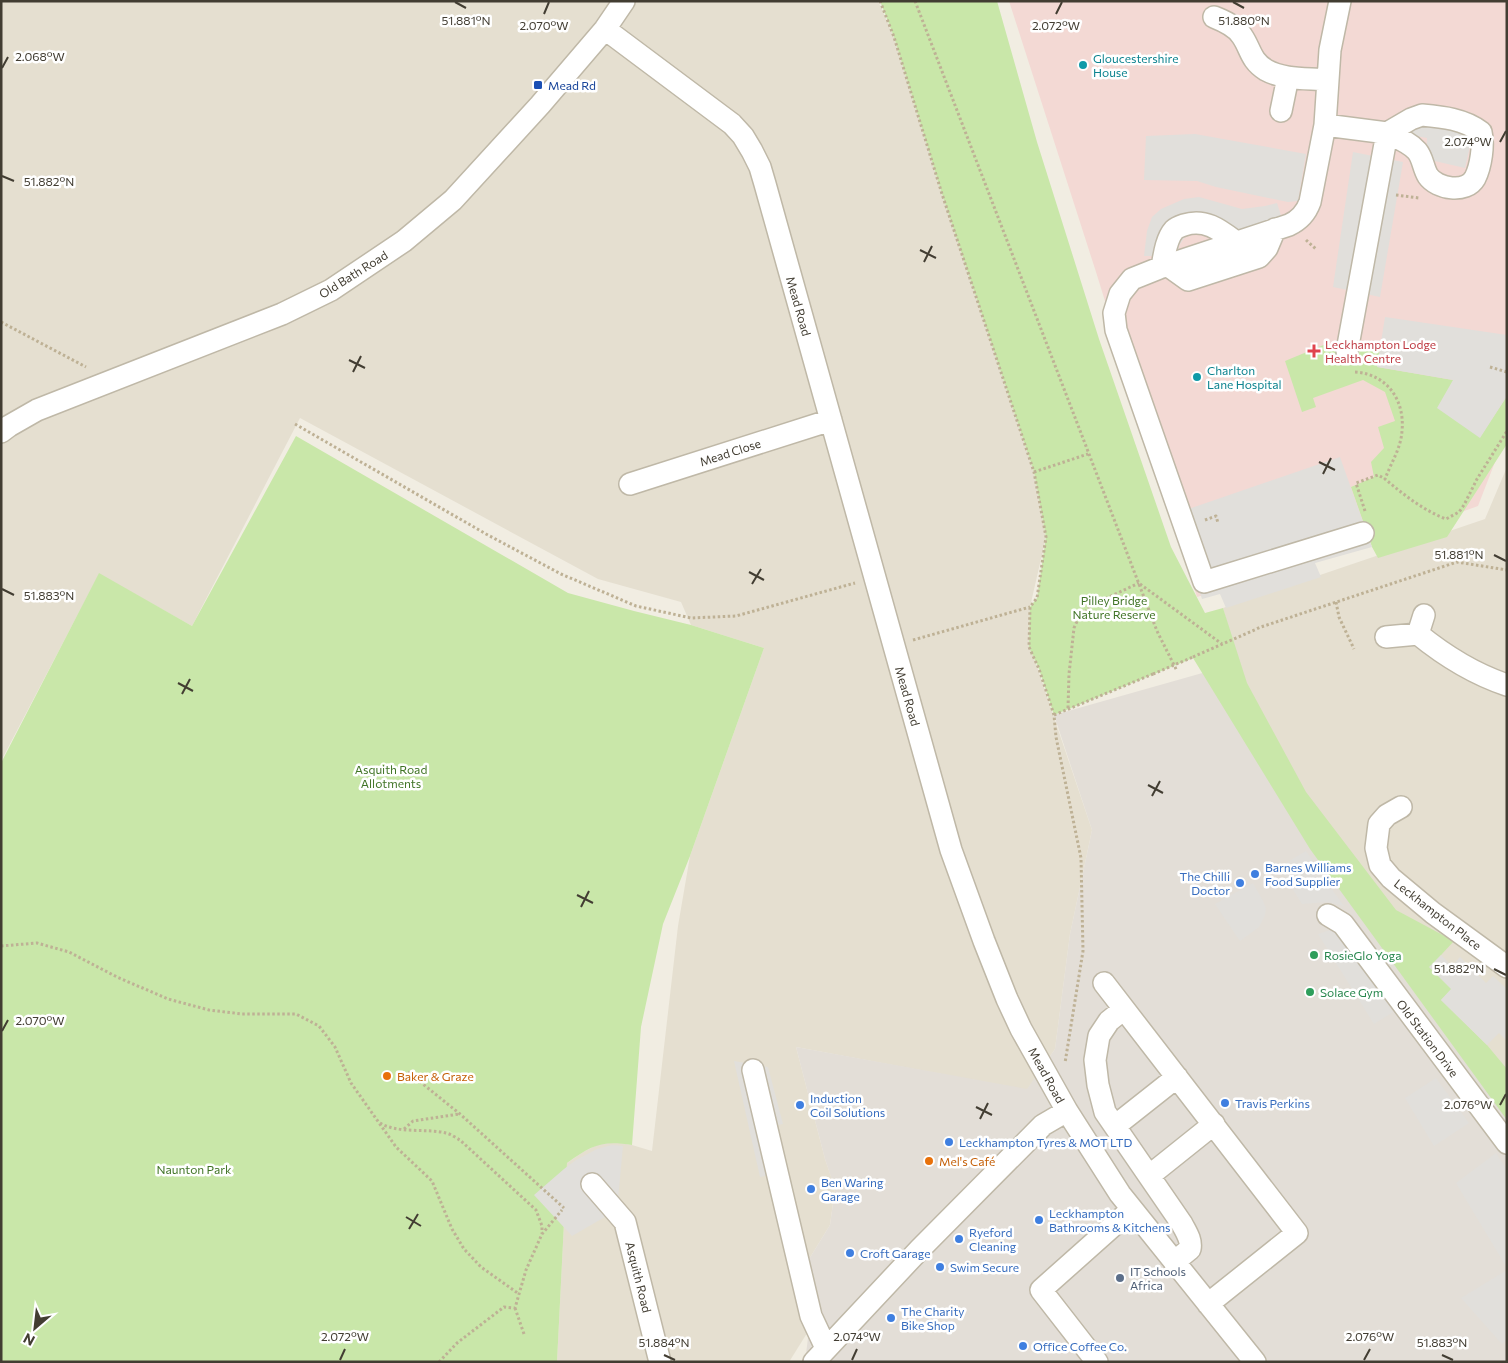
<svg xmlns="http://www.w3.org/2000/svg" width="1508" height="1363" font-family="Commissioner,sans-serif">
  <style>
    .residential { fill: #e5dfd0 }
    .industrial { fill: #e3ded7 }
    .medical { fill: #f3d9d4 }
    .green { fill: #c9e7a9 }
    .parking { fill: #e1dfdb }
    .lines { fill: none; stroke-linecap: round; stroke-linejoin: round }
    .minor-casing { stroke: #bfb8a7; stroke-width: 24 }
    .path { stroke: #beb195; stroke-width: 3; stroke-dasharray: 2.5 2.5; stroke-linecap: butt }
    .minor { stroke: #fff; stroke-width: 21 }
    .path-bridge { stroke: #beb195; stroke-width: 3; stroke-dasharray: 2.5 2.5; stroke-linecap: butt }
    .ticks { fill: none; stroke: #423d32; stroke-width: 2 }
    .culture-dot { fill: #0f9aa8; stroke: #fff; stroke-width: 2 }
    .transit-dot { fill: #1a4fb4; stroke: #fff; stroke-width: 2 }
    .health-dot { fill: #e0444e; stroke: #fff; stroke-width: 2 }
    .shop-dot { fill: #3f7fe0; stroke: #fff; stroke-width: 2 }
    .leisure-dot { fill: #2e9e5b; stroke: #fff; stroke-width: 2 }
    .food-dot { fill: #e8710a; stroke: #fff; stroke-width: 2 }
    .service-dot { fill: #5c6f8a; stroke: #fff; stroke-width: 2 }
    .labels { text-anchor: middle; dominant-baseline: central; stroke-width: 5; stroke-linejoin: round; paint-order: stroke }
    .culture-label { font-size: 12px; fill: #0d838f; stroke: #fff; text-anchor: start }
    .transit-label { font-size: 12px; fill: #164399; stroke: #fff; text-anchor: start }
    .street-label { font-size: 12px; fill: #423d32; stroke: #fff }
    .health-label { font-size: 12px; fill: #be3a42; stroke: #fff; text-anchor: start }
    .park-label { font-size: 12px; fill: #407426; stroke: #fff }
    .shop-label { font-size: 12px; fill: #366cbe; stroke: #fff; text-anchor: start }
    .leisure-label { font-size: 12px; fill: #27864d; stroke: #fff; text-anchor: start }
    .food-label { font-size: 12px; fill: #c56008; stroke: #fff; text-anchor: start }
    .service-label { font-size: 12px; fill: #4e5e75; stroke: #fff; text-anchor: start }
    .ticks-label { font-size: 12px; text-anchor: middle; fill: #423d32; stroke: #fff; stroke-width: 5; stroke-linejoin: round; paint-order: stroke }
  </style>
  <rect width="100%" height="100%" fill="#f1ede2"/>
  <path class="residential" d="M 1,1 L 878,1 L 894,37 L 942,194 L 1034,472 L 1046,537 L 1030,607 L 1033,655 L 1092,830 L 1070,934 L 1055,1049 L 1027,1090 L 796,1047 L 825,1159 L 835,1188 L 830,1225 L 795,1282 L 809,1330 L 789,1362 L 557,1362 L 567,1163 L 583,1152 L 599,1144 L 614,1142 L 632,1145 L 652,1151 L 678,926 L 690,856 L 764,648 L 691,625 L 681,602 L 598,579 L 300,418 L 192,626 L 99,574 L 1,761 Z
    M 1507,467 L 1507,1092 L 1358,912 L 1250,705 L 1223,608 L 1485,519 Z"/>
  <path class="industrial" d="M 1213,670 L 1287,778 L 1507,1092 L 1507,1362 L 805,1362 L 809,1330 L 795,1282 L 830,1225 L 835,1189 L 825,1159 L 796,1047 L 1027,1089 L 1055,1049 L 1070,934 L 1092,830 L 1054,715 Z"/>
  <path class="medical" d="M 1009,1 L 1507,1 L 1507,431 L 1478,506 L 1420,527 L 1197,597 L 1096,272 Z"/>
  <path class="green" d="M 880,1 L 997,1 L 1037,142 L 1099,339 L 1171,547 L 1205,613 L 1223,608 L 1247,683 L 1306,792 L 1396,910 L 1454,941 L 1430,967 L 1452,989 L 1441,1000 L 1487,1045 L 1507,1069 L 1507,1120 L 1310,849 L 1193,658 L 1054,715 L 1039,669 L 1029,647 L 1030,607 L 1037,598 L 1046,537 L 1034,472 L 942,194 L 894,37 Z
    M 1326,344 L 1341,344 L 1338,359 L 1351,362 L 1352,353 L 1357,348 L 1380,352 L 1378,367 L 1453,380 L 1480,437 L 1507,396 L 1507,444 L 1447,537 L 1378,558 L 1372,547 L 1351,487 L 1374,477 L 1371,462 L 1384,448 L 1378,427 L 1395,421 L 1385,392 L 1363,380 L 1313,398 L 1316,407 L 1302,412 L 1285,361 Z
    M 296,436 L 568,593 L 634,611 L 691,625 L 764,648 L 690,856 L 663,924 L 641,1027 L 632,1145 C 602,1140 592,1145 567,1163 L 557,1362 L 1,1362 L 1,763 L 99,573 L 192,626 Z"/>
  <path class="parking" d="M 1408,115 L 1474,129 L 1465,168 L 1426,159 L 1427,138 L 1405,134 Z
    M 1195,134 L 1306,154 L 1298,201 L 1288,202 L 1216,187 L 1197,181 L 1144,180 L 1146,136 Z
    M 1353,152 L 1403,162 L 1380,297 L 1333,287 Z
    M 1199,197 L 1242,209 L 1265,206 L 1277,203 L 1283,222 L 1219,243 L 1207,233 L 1195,233 L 1184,238 L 1179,246 L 1178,256 L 1144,256 L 1147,231 L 1152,217 L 1161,209 L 1184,199 Z
    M 1385,317 L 1507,335 L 1507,396 L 1480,438 L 1437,408 L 1453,380 L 1377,367 Z
    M 1340,457 L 1372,547 L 1315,563 L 1321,577 L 1226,608 L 1220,594 L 1202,599 L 1174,514 Z
    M 1306,851 L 1331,888 L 1344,906 L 1328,902 L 1302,904 L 1279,867 Z
    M 1253,883 L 1263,901 L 1266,908 L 1265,915 L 1259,927 L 1240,941 L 1215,904 Z
    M 1337,928 L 1393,1012 L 1374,1024 L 1318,934 Z
    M 1441,955 L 1452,966 L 1460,957 L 1486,983 L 1493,976 L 1507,989 L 1507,1041 L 1499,1033 L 1487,1045 L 1441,1000 L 1451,989 L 1429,967 Z
    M 734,1061 L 768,1067 L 783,1124 L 773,1126 L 788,1171 L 760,1177 Z
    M 1436,1078 L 1469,1123 L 1434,1146 L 1405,1098 Z
    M 612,1145 L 623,1146 L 617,1210 L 572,1236 L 534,1195 L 564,1169 L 576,1160 L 597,1149 Z
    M 1496,1153 L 1507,1170 L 1507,1268 L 1456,1183 Z
    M 1507,1270 L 1507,1339 L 1502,1344 L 1461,1298 Z"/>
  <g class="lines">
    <g class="minor-casing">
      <path id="minor" d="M 1340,1 L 1330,50 L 1325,125 L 1310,202 C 1306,213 1300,220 1289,225 L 1162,267 L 1132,279 L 1120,294 L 1114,313 L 1116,330 L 1204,582 L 1363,533
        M 1214,17 C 1224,21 1236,26 1242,36 C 1251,49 1250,60 1266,70 C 1284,80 1307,78 1327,80
        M 605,29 L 732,124 L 743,136 L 752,151 L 760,167 L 765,184 L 951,850 L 984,941 L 1007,999 L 1021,1029 L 1067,1111 L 1120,1194 L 1255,1362
        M 1281,111 L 1288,77
        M 1422,115 C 1443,117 1464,119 1481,132 C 1484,145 1481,166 1475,178 C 1466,194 1437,189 1428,176 C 1423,168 1423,158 1417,151 C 1409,142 1397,138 1387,133 L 1411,119 Z
        M 1325,125 L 1387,133 L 1347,351
        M 1167,265 L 1188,280 L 1259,257 L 1267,248 L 1275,229
        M 1162,267 C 1164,256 1166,239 1174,230 C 1176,228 1181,226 1184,225 C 1205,218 1220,230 1236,242
        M 1,432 L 9,426 L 37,410 L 282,314 L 331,290 L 404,241 L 453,200 L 540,105 L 605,29 L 624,1
        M 630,484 L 831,420
        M 1418,634 L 1424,615
        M 1386,637 L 1418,634 C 1445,656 1474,674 1507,685
        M 1401,807 L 1387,815 L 1379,824 L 1376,848 L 1380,865 L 1391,878 L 1433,913 L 1507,967
        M 1328,915 L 1343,924 L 1507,1143
        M 1104,983 L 1297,1233 L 1208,1304
        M 1124,1009 L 1109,1021 L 1099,1036 L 1095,1060 L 1098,1085 L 1105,1112 L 1182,1224 C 1186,1232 1192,1240 1190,1249 L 1174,1262
        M 753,1070 L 811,1316 L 826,1348
        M 1115,1126 L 1177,1077
        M 1149,1176 L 1214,1124
        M 592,1184 L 625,1222 L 660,1362
        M 814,1362 L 919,1250 L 1043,1125 L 1067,1111
        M 1097,1362 L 1041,1290 L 1132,1209"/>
    </g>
    <path class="path" d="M 880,1 L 894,37 L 942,194 L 1034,472 L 1046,537 L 1037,598 L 1030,607 L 1029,647 L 1039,669 L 1054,715 L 1056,737 L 1081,858 L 1083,951 L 1065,1063
      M 915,1 L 1157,631 L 1177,671
      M 1396,195 L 1419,198
      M 1306,240 L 1317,250
      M 1,322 L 86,367
      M 1490,367 L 1507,372
      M 1355,372 C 1387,374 1405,400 1402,431 C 1401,448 1391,463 1385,479 C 1404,495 1423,510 1446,519 L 1459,512 L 1464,505 L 1477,479 L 1507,431
      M 295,424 L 486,534 L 561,574 L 636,606 L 691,618 L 736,616 L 855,583
      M 1034,472 L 1088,454
      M 1365,511 L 1356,483 L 1378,475 L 1385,479
      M 1205,520 L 1216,516 L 1218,523
      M 1140,584 L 1222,644
      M 1336,602 L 1339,617 L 1354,649
      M 913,640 L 1030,607
      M 1193,657 L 1261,627 L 1457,562 L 1507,570
      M 1068,708 L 1069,674 L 1074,628 L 1078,619 L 1092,605 L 1139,583
      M 1054,715 L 1153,674
      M 1,946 L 37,943 L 69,952 L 117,977 L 168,999 L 209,1010 L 242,1014 L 296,1014 L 319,1026 L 335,1047 L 351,1083 L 396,1147 L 432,1181 L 452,1229 L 464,1249 L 481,1267 L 519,1294
      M 408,1072 L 460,1114 L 564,1208
      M 380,1123 C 398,1134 426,1128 446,1133 C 451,1134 456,1138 460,1140 L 536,1210 L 542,1226 L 542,1234
      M 404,1129 L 413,1121 L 459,1114
      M 515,1308 L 524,1334
      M 439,1362 L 457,1343 L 504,1307 L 515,1308 L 526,1270 L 542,1234 L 562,1210"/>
    <use href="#minor" class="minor"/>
    <path class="path-bridge" d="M 1153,674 L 1193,657"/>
  </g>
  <path class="ticks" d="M 455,2 L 466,8M 1233,2 L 1244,8M 544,14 L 549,2M 1056,14 L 1062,2M 2,68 L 8,57M 1500,142 L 1506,131M 2,176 L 14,181M 920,250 L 936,258M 924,262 L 932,246M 349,360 L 365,368M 353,372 L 361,356M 1319,462 L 1335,470M 1323,474 L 1331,458M 1494,555 L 1506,561M 749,572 L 764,580M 752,584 L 761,569M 2,589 L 14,595M 178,683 L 193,691M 182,694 L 190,679M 1148,785 L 1163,793M 1152,796 L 1160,781M 577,895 L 593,903M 581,907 L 589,891M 1494,969 L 1506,975M 2,1031 L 8,1020M 1500,1105 L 1506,1094M 976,1107 L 992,1115M 980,1119 L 988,1103M 406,1217 L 421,1226M 409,1229 L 418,1214M 664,1355 L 675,1360M 1442,1355 L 1453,1360M 340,1360 L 345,1349M 852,1360 L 857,1349M 1364,1360 L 1370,1349"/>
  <g class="culture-dot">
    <circle cx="1083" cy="65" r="5"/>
    <circle cx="1197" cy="377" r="5"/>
  </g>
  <rect class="transit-dot" x="533" y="80" width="10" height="10" rx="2.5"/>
  <path class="health-dot" d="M1311.5 343.5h5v5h5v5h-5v5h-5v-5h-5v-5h5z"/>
  <g class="shop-dot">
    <circle cx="1255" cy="874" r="5"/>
    <circle cx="1240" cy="883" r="5"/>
    <circle cx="1225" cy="1103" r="5"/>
    <circle cx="800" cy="1105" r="5"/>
    <circle cx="949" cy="1142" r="5"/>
    <circle cx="811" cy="1189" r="5"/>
    <circle cx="1039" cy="1220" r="5"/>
    <circle cx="959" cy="1239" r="5"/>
    <circle cx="850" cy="1253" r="5"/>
    <circle cx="940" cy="1267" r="5"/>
    <circle cx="891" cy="1318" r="5"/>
    <circle cx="1023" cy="1346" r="5"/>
  </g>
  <g class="leisure-dot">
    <circle cx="1314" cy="955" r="5"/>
    <circle cx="1310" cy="992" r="5"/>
  </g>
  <g class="food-dot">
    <circle cx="387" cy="1076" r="5"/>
    <circle cx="929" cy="1161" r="5"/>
  </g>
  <circle class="service-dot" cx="1120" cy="1278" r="5"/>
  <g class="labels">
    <g class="culture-label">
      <text x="1093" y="58">Gloucestershire<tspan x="1093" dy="14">House</tspan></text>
      <text x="1207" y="370">Charlton<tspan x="1207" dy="14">Lane Hospital</tspan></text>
    </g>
    <g class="transit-label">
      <text x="548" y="85">Mead Rd</text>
    </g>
    <g class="street-label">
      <text transform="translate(353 274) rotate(-32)">Old Bath Road</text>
      <text transform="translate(799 306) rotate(74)">Mead Road</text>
      <text transform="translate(730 452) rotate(-18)">Mead Close</text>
      <text transform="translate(908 696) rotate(74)">Mead Road</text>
      <text transform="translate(1438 914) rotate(38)">Leckhampton Place</text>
      <text transform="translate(1428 1038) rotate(53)">Old Station Drive</text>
      <text transform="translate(1047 1075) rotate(61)">Mead Road</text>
      <text transform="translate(639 1277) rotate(76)">Asquith Road</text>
    </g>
    <g class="health-label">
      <text x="1325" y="344">Leckhampton Lodge<tspan x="1325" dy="14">Health Centre</tspan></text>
    </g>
    <g class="park-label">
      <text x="1114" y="600">Pilley Bridge<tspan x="1114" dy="14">Nature Reserve</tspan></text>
      <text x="391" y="769">Asquith Road<tspan x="391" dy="14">Allotments</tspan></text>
      <text x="194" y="1169">Naunton Park</text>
    </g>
    <g class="shop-label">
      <text x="1265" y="867">Barnes Williams<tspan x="1265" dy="14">Food Supplier</tspan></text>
      <text x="1230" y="876" text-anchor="end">The Chilli<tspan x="1230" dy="14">Doctor</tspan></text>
      <text x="810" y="1098">Induction<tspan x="810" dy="14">Coil Solutions</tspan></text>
      <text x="1235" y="1103">Travis Perkins</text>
      <text x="959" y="1142">Leckhampton Tyres &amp; MOT LTD</text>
      <text x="821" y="1182">Ben Waring<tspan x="821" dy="14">Garage</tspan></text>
      <text x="1049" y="1213">Leckhampton<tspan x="1049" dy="14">Bathrooms &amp; Kitchens</tspan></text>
      <text x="969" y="1232">Ryeford<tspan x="969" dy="14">Cleaning</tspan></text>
      <text x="860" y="1253">Croft Garage</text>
      <text x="950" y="1267">Swim Secure</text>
      <text x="901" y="1311">The Charity<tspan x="901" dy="14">Bike Shop</tspan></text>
      <text x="1033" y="1346">Office Coffee Co.</text>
    </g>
    <g class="leisure-label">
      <text x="1324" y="955">RosieGlo Yoga</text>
      <text x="1320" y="992">Solace Gym</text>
    </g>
    <g class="food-label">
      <text x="397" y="1076">Baker &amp; Graze</text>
      <text x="939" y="1161">Mel's Café</text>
    </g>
    <g class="service-label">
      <text x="1130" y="1271">IT Schools<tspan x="1130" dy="14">Africa</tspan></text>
    </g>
  </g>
  <g class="ticks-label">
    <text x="466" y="25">51.881°N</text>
    <text x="1244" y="25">51.880°N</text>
    <text x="544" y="30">2.070°W</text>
    <text x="1056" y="30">2.072°W</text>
    <text x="40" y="61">2.068°W</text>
    <text x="1468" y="146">2.074°W</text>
    <text x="49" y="186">51.882°N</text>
    <text x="1459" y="559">51.881°N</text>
    <text x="49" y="600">51.883°N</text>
    <text x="1459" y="973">51.882°N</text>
    <text x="40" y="1025">2.070°W</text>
    <text x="1468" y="1109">2.076°W</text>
    <text x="345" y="1341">2.072°W</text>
    <text x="857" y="1341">2.074°W</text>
    <text x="1370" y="1341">2.076°W</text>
    <text x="664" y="1347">51.884°N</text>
    <text x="1442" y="1347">51.883°N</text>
  </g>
  <rect width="1508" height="1363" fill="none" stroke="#423d32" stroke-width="5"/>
  <g transform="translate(35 1328) rotate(208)" stroke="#ffffff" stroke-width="4" paint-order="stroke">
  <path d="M0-4L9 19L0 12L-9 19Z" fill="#423d32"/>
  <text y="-8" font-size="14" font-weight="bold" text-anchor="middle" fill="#423d32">N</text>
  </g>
</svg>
